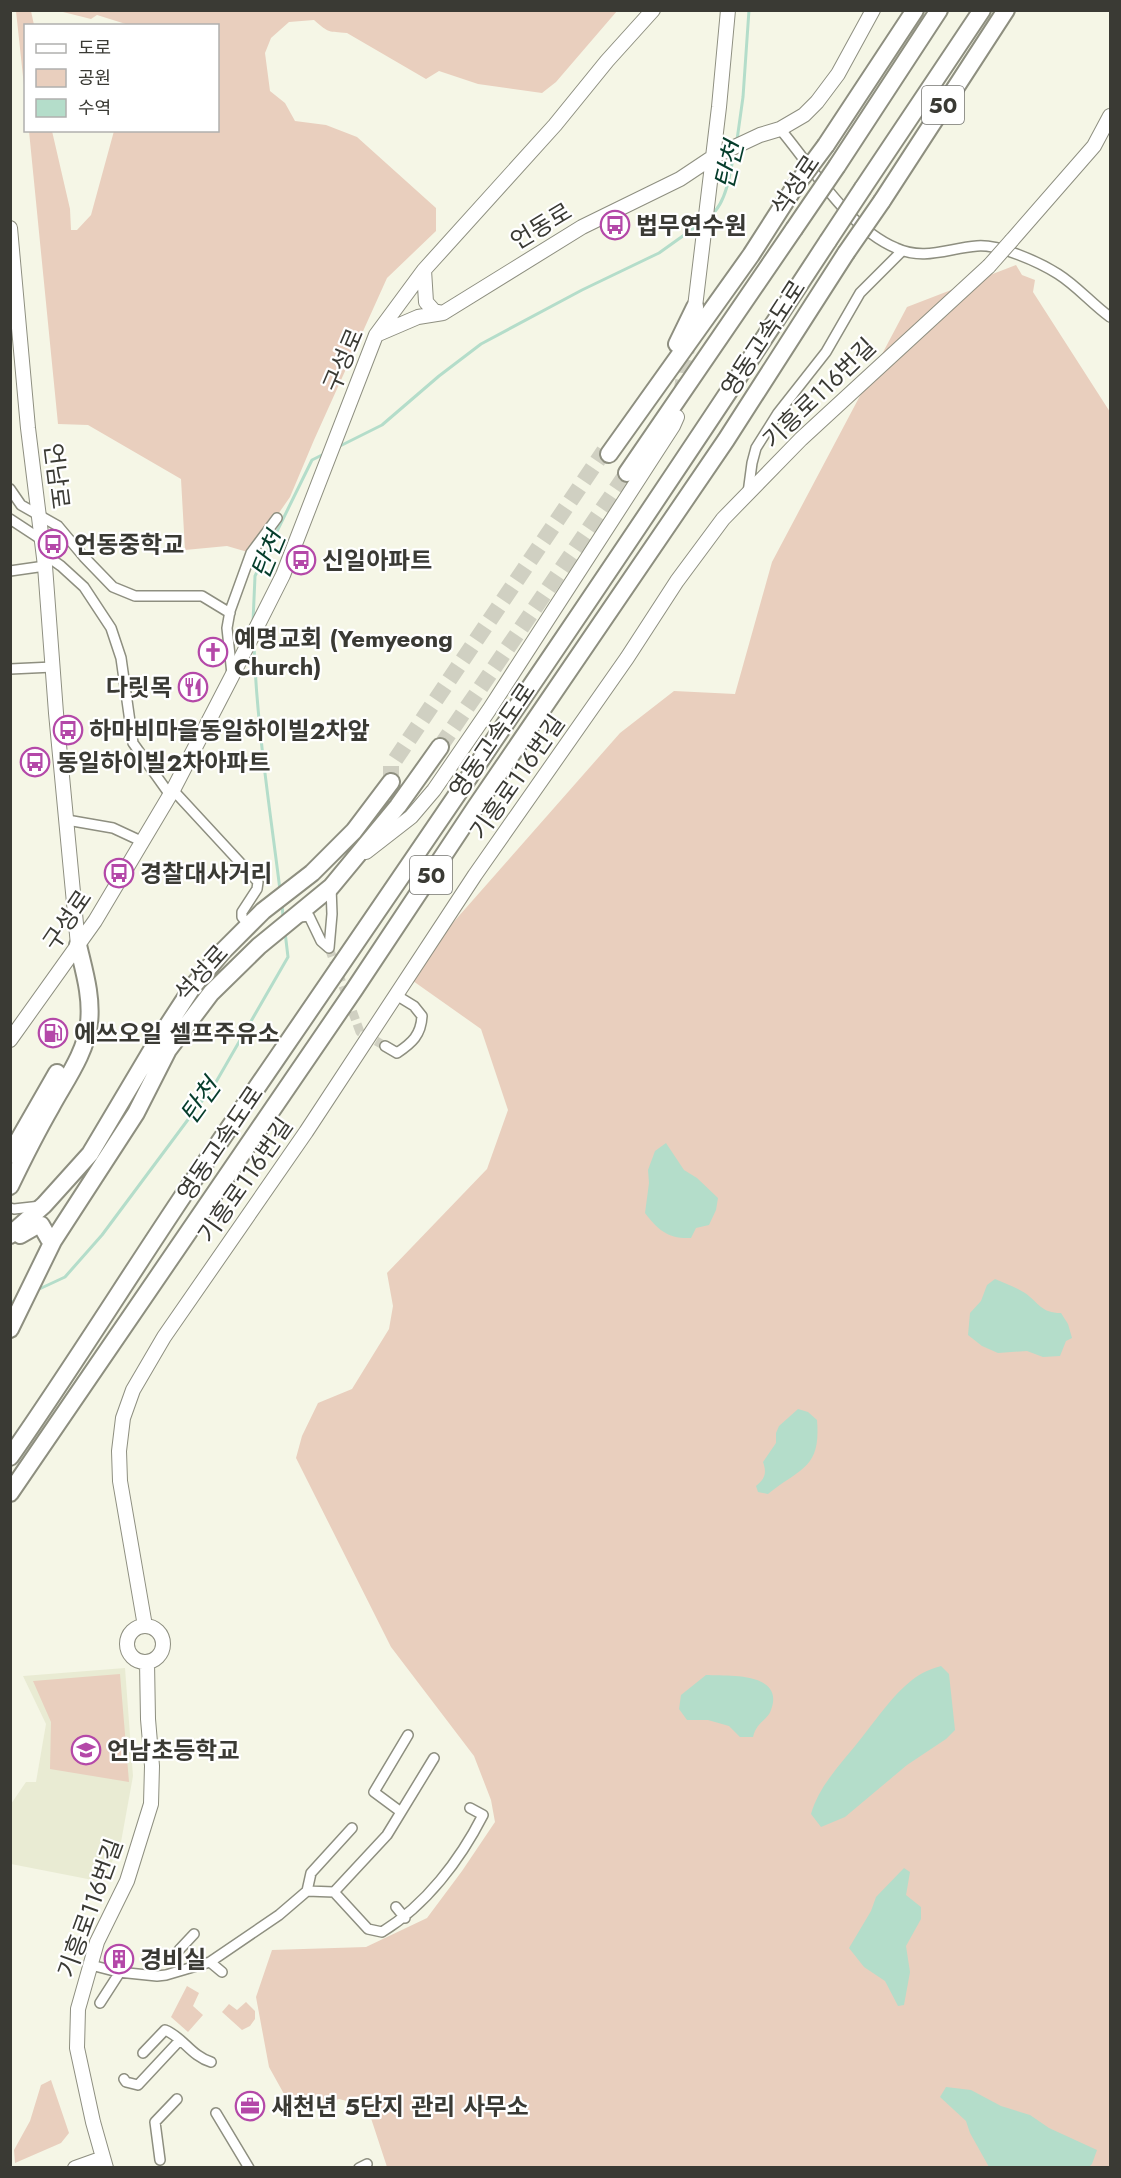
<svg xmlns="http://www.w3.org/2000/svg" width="1121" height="2178" font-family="Jost,'Noto Sans KR',sans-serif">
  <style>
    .built { fill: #e9ebd3 }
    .green { fill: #e9cfbe }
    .water { fill: #b4ddca }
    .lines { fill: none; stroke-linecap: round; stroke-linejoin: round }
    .stream { stroke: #b4ddca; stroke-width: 3 }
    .street-tunnel { stroke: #d0d0c2; stroke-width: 9; stroke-dasharray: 9 4.5; stroke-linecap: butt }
    .secondary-tunnel { stroke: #d0d0c2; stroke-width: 14; stroke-dasharray: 14 7; stroke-linecap: butt }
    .highway-tunnel { stroke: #d0d0c2; stroke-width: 16; stroke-dasharray: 16 8; stroke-linecap: butt }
    .street-casing { stroke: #8e8f80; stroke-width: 12 }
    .secondary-casing { stroke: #8e8f80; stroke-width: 16 }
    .highway-casing { stroke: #8e8f80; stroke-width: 20 }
    .street { stroke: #fff; stroke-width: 9 }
    .secondary { stroke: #fff; stroke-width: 14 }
    .highway { stroke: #fff; stroke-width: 16 }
    .secondary-bridge-casing { stroke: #8e8f80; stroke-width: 16; stroke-linecap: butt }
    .highway-bridge-casing { stroke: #8e8f80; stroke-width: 20; stroke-linecap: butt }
    .secondary-bridge { stroke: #fff; stroke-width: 14 }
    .highway-bridge { stroke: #fff; stroke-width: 16 }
    .labels { text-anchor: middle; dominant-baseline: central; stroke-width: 4.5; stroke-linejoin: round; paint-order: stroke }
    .shield { fill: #fff; stroke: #757571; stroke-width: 1.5 }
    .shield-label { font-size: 22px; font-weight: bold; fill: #3a3a34 }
    .street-label { font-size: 24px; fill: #3a3a34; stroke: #fff }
    .poi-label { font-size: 24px; font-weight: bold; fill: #3a3a34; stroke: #fff; text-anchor: start }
    .water-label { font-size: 26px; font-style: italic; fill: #053d2b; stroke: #fff }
  </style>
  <rect width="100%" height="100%" fill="#f5f6e6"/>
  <path class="built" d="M 125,1668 L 133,1776 L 121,1842 L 103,1882 L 11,1864 L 11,1804 L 26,1782 L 36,1782 L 46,1724 L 23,1676 Z"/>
  <path class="green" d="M 16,11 L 31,11 L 34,25 L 26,26 L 25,95 Z
    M 59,11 L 617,11 L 556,82 L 542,93 L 478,84 L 439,71 L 426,79 L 347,33 C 328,31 330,34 314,20 L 289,22 L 271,38 L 265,53 L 270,91 L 285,103 L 295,121 L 326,125 L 357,137 L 436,208 L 436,231 L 387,278 L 314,440 L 290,497 L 251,553 L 227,546 L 185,550 L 181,479 L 88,425 L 58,424 L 29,131 L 52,131 L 70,209 L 71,230 L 77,230 L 91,215 L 114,131 L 218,130 L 218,26 L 129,25 L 97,15 L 91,19 Z
    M 1016,265 L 1022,275 L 1035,280 L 1033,292 L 1110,412 L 1110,2167 L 387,2167 L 367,2106 L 339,2099 L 303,2110 L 284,2094 L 269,2067 L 256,1997 L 272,1950 L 366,1947 L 427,1918 L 462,1871 L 495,1822 L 491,1800 L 474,1756 L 391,1647 L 296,1458 L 302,1436 L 318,1403 L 352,1389 L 389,1329 L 393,1306 L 387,1273 L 487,1169 L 508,1110 L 481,1029 L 406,976 L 620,733 L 674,691 L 735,694 L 772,562 L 907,307 Z
    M 120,1674 L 129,1782 L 50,1769 L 51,1722 L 33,1681 Z
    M 187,1986 L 199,1993 L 193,2006 L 203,2015 L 188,2032 L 171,2017 Z
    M 246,2002 L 255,2011 L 255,2019 L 250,2026 L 242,2030 L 222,2012 L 229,2004 L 237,2010 Z
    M 51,2080 L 69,2133 L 61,2143 L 15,2163 L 14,2150 L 30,2121 L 41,2085 Z"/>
  <path class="water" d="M 666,1143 L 684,1170 L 697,1178 L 718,1198 L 716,1210 L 709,1225 L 696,1228 L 691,1238 C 668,1239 658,1230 645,1213 L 649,1183 L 648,1170 L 655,1151 Z
    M 995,1279 C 1004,1283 1016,1287 1025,1293 C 1039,1303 1041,1313 1061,1313 L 1068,1324 L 1072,1338 L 1066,1341 L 1060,1356 L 1043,1357 L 1027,1351 L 998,1353 L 982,1346 L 968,1335 L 970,1313 L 981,1301 L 987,1285 Z
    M 798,1409 L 808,1412 L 817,1420 C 821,1469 801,1467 768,1494 L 758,1492 L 756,1486 C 765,1479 767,1473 763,1462 L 776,1443 L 776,1433 L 779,1426 Z
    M 941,1666 L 949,1674 L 955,1730 L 946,1739 L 907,1765 L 845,1817 L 821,1827 L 811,1814 C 820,1783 844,1761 863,1736 C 878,1717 892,1696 912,1680 C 921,1673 930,1669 941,1666 Z
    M 706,1675 C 729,1676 785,1672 771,1710 C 767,1721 757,1721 753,1737 L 740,1737 L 729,1726 L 708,1720 L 687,1720 L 679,1709 L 681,1695 Z
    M 904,1868 L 910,1872 L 906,1895 L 921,1907 L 921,1919 L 906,1946 L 910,1972 L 904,2005 L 898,2006 L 885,1981 L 864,1967 L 849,1948 L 871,1911 L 876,1897 Z
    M 946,2087 L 971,2090 L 1001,2106 L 1030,2115 L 1049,2128 L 1097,2150 L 1092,2164 L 1088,2168 L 989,2167 L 970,2133 L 966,2121 L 940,2097 Z"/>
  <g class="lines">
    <path class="stream" d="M 737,140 L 743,97 L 749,10
      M 711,215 C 726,204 731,171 734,152
      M 338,447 L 382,425 L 439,376 L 481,344 L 582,290 L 659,253 L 701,223
      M 253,622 L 255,576 L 312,460 L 324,454
      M 254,646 C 257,728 270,809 280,890
      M 282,903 L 283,917
      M 35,1291 L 65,1277 L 102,1235 L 216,1082 L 288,957 L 285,932
      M 10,1303 L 18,1299"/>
    <path class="street-tunnel" d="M 329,948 L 360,1032 L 385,1046"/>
    <path class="secondary-tunnel" d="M 680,394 L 689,342"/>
    <path class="highway-tunnel" d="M 440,747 L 627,473
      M 391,782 L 391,766 L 604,451"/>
    <g class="street-casing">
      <path id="street" d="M 780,129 C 813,168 847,227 896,248 C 924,261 949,248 977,246 C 999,244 1039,262 1058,274 C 1077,286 1092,304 1110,317
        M 10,489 L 21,505 L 58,526 L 84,557 L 113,587 L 135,596 L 202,596 L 230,613
        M 748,493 L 752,463 L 756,448 L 778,413 L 826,352 L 860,293 L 902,251
        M 10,519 L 42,540
        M 44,554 L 61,566 L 84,587 L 111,628 L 121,658 L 133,743 L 170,795
        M 10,571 L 45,566
        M 10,669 L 53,667
        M 232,674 L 227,628 L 230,611 L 251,553 L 277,518
        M 173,790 L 258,882 L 257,889 L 242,912 L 242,917 L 249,925
        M 67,820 L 113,828 L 141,841
        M 300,917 L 309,916 L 321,941 L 329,948 L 332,914 L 331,887
        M 385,1046 L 397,1053 C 412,1043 421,1035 422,1016 L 414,1006 L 396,995
        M 10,1208 L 14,1209 L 41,1206
        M 401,1812 L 374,1792 L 408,1735
        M 307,1891 L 334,1892 L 387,1835 L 434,1758
        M 334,1892 L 368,1929 L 382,1932 C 426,1905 460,1860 483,1815 L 470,1808
        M 396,1907 L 405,1918
        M 179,1950 L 194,1934
        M 210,1962 L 222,1972
        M 91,1965 L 118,1972 L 157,1976 L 166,1975 L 210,1962 L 279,1915 L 307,1891 L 311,1873 L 352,1828
        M 100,2003 L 120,1972
        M 143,2053 L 165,2030 C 183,2037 191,2056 211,2062
        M 124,2079 L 126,2082 L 138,2085 L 180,2040
        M 216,2113 L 249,2168
        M 160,2160 L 155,2122 L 177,2099
        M 359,2168 L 367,2164"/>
    </g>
    <g class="secondary-casing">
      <path id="secondary" d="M 10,228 L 28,428 L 45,566 L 56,713 L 78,945
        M 1012,240 L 1094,146 L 1110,116
        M 424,270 L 426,302 L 434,311 L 443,313
        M 695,307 L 719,107 L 728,10
        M 376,335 L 418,317 L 443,313 L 582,227 L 680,179 L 713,157 L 760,135 L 780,129 L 804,115 L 817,102 L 838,74 L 873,10
        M 366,852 L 411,817 L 434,790 L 489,710 L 673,426 L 677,417
        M 10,1040 L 95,921 L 173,790 L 232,676 L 283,575 L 376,335 L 424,270 L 555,125 L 607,61 L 653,10
        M 145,1626 L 120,1481 L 119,1451 L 123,1418 L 133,1390 L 164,1337 L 306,1132 L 475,875 L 627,658 L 677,581 L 723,519 L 801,439 L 989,266
        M127 1644a18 18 0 1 1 36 0a18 18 0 1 1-36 0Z
        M 75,2168 L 103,2158
        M 106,2168 L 93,2122 L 77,2048 L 78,2009 L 97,1942 L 127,1881 L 151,1804 L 152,1766 L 148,1719 L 147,1662"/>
    </g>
    <g class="highway-casing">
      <path id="highway" d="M 826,145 L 915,10
        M 837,166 L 939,10
        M 863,188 L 982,10
        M 882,201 L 1006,10
        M 677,344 L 695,307
        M 609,454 L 751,255 L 794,188
        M 627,473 L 794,229
        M 10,1155 L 57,1073
        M 10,1186 C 23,1159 36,1133 51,1107 C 65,1081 86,1053 89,1023 C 92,996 84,971 78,945
        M 10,1235 L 44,1205 L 90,1154 L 153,1048 L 194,985 L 222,952 L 263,911 L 312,873 L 354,831 L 391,782
        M 20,1235 L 34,1227 L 41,1225 L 49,1239 L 53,1241
        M 10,1329 L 53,1241 L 136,1113 L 168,1050 L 211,993 L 259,946 L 331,887 L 398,806 L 440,747
        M 10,1457 C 75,1364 134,1268 197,1175 C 409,865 622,556 828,241
        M 10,1493 L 354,990 L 475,808 L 726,440 L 846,253"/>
    </g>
    <use href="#street" class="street"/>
    <use href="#secondary" class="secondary"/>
    <use href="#highway" class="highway"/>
    <g class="secondary-bridge-casing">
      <path id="secondary-bridge" d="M 989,266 L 1012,240"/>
    </g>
    <g class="highway-bridge-casing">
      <path id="highway-bridge" d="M 794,188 L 826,145
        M 794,229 L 837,166
        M 828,241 L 863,188
        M 846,253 L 882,201"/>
    </g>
    <use href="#secondary-bridge" class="secondary-bridge"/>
    <use href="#highway-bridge" class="highway-bridge"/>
  </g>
  <defs>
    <g id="bus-ring" transform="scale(1.5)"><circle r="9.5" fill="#fff" stroke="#b448a8" stroke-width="1.5"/><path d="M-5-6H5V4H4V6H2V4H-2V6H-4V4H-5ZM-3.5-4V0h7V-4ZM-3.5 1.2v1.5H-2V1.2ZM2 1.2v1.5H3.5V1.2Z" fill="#b448a8"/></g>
    <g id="church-ring" transform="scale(1.5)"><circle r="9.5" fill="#fff" stroke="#b448a8" stroke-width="1.5"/><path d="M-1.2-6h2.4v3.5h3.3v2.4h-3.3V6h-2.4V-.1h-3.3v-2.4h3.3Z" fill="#b448a8"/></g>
    <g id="restaurant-ring" transform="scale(1.5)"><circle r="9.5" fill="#fff" stroke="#b448a8" stroke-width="1.5"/><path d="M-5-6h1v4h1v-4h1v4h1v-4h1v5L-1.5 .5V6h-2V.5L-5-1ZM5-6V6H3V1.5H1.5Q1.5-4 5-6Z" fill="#b448a8"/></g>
    <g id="fuel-ring" transform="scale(1.5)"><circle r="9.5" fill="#fff" stroke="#b448a8" stroke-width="1.5"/><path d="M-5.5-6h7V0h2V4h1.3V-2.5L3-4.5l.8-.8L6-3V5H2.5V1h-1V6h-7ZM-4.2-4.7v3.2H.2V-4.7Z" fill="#b448a8"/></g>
    <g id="school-ring" transform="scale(1.5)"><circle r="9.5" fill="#fff" stroke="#b448a8" stroke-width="1.5"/><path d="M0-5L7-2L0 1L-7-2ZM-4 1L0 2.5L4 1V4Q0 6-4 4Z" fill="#b448a8"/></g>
    <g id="building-ring" transform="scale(1.5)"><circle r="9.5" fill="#fff" stroke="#b448a8" stroke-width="1.5"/><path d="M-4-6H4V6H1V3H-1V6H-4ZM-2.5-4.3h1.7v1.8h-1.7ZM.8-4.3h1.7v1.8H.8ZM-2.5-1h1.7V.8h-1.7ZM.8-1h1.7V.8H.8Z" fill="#b448a8"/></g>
    <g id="office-ring" transform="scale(1.5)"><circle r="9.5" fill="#fff" stroke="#b448a8" stroke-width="1.5"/><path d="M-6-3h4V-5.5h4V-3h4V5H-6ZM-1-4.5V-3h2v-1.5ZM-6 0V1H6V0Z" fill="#b448a8"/></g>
  </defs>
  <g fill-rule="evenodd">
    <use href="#bus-ring" x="615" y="225"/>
    <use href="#bus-ring" x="53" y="544"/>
    <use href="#bus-ring" x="301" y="560"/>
    <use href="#church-ring" x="213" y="652"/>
    <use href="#restaurant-ring" x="193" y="687"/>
    <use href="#bus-ring" x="68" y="730"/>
    <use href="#bus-ring" x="35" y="762"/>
    <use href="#bus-ring" x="119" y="873"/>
    <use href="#fuel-ring" x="53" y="1033"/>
    <use href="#school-ring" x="86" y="1750"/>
    <use href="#building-ring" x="119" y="1959"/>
    <use href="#office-ring" x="250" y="2106"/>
  </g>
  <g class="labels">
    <g class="shield">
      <rect x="922" y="86" width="42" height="38" rx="4.5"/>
      <rect x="410" y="856" width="42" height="38" rx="4.5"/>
    </g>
    <g class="shield-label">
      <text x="943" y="105">50</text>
      <text x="431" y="875">50</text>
    </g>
    <g class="street-label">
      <text transform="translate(795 185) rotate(-56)">석성로</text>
      <text transform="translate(541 226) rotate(-31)">언동로</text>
      <text transform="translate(763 338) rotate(-57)">영동고속도로</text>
      <text transform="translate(343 360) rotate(-67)">구성로</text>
      <text transform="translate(819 393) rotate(-44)">기흥로116번길</text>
      <text transform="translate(57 476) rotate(83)">언남로</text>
      <text transform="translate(492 740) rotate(-56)">영동고속도로</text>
      <text transform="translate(517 777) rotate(-55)">기흥로116번길</text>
      <text transform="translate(67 920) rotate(-56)">구성로</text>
      <text transform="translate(201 973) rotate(-48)">석성로</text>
      <text transform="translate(220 1143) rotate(-56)">영동고속도로</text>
      <text transform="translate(245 1180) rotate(-55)">기흥로116번길</text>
      <text transform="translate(90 1908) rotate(-70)">기흥로116번길</text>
    </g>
    <g class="poi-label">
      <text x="636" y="225">법무연수원</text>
      <text x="74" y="544">언동중학교</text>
      <text x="322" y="560">신일아파트</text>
      <text x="234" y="638">예명교회 (Yemyeong<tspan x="234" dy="28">Church)</tspan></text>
      <text x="172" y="687" text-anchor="end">다릿목</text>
      <text x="89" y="730">하마비마을동일하이빌2차앞</text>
      <text x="56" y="762">동일하이빌2차아파트</text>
      <text x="140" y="873">경찰대사거리</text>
      <text x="74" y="1033">에쓰오일 셀프주유소</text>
      <text x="107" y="1750">언남초등학교</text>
      <text x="140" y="1959">경비실</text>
      <text x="271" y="2106">새천년 5단지 관리 사무소</text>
    </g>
    <g class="water-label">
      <text transform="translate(729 165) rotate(-76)">탄천</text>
      <text transform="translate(268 555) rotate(-67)">탄천</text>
      <text transform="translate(200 1101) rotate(-54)">탄천</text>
    </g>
  </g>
  <rect width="1121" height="2178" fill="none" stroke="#3a3a34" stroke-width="24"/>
  <rect x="24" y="24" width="195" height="108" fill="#ffffff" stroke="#b0b0ae" stroke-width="1.5"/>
  <rect x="36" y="44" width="30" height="9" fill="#ffffff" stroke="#b0b0ae" stroke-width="1.5"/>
  <text x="78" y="54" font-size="18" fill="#3a3a34">도로</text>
  <rect x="36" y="69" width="30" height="18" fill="#e9cfbe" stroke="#b0b0ae" stroke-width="1.5"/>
  <text x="78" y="84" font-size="18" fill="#3a3a34">공원</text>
  <rect x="36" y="99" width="30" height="18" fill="#b4ddca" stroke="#b0b0ae" stroke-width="1.5"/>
  <text x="78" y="114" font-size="18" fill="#3a3a34">수역</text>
</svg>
